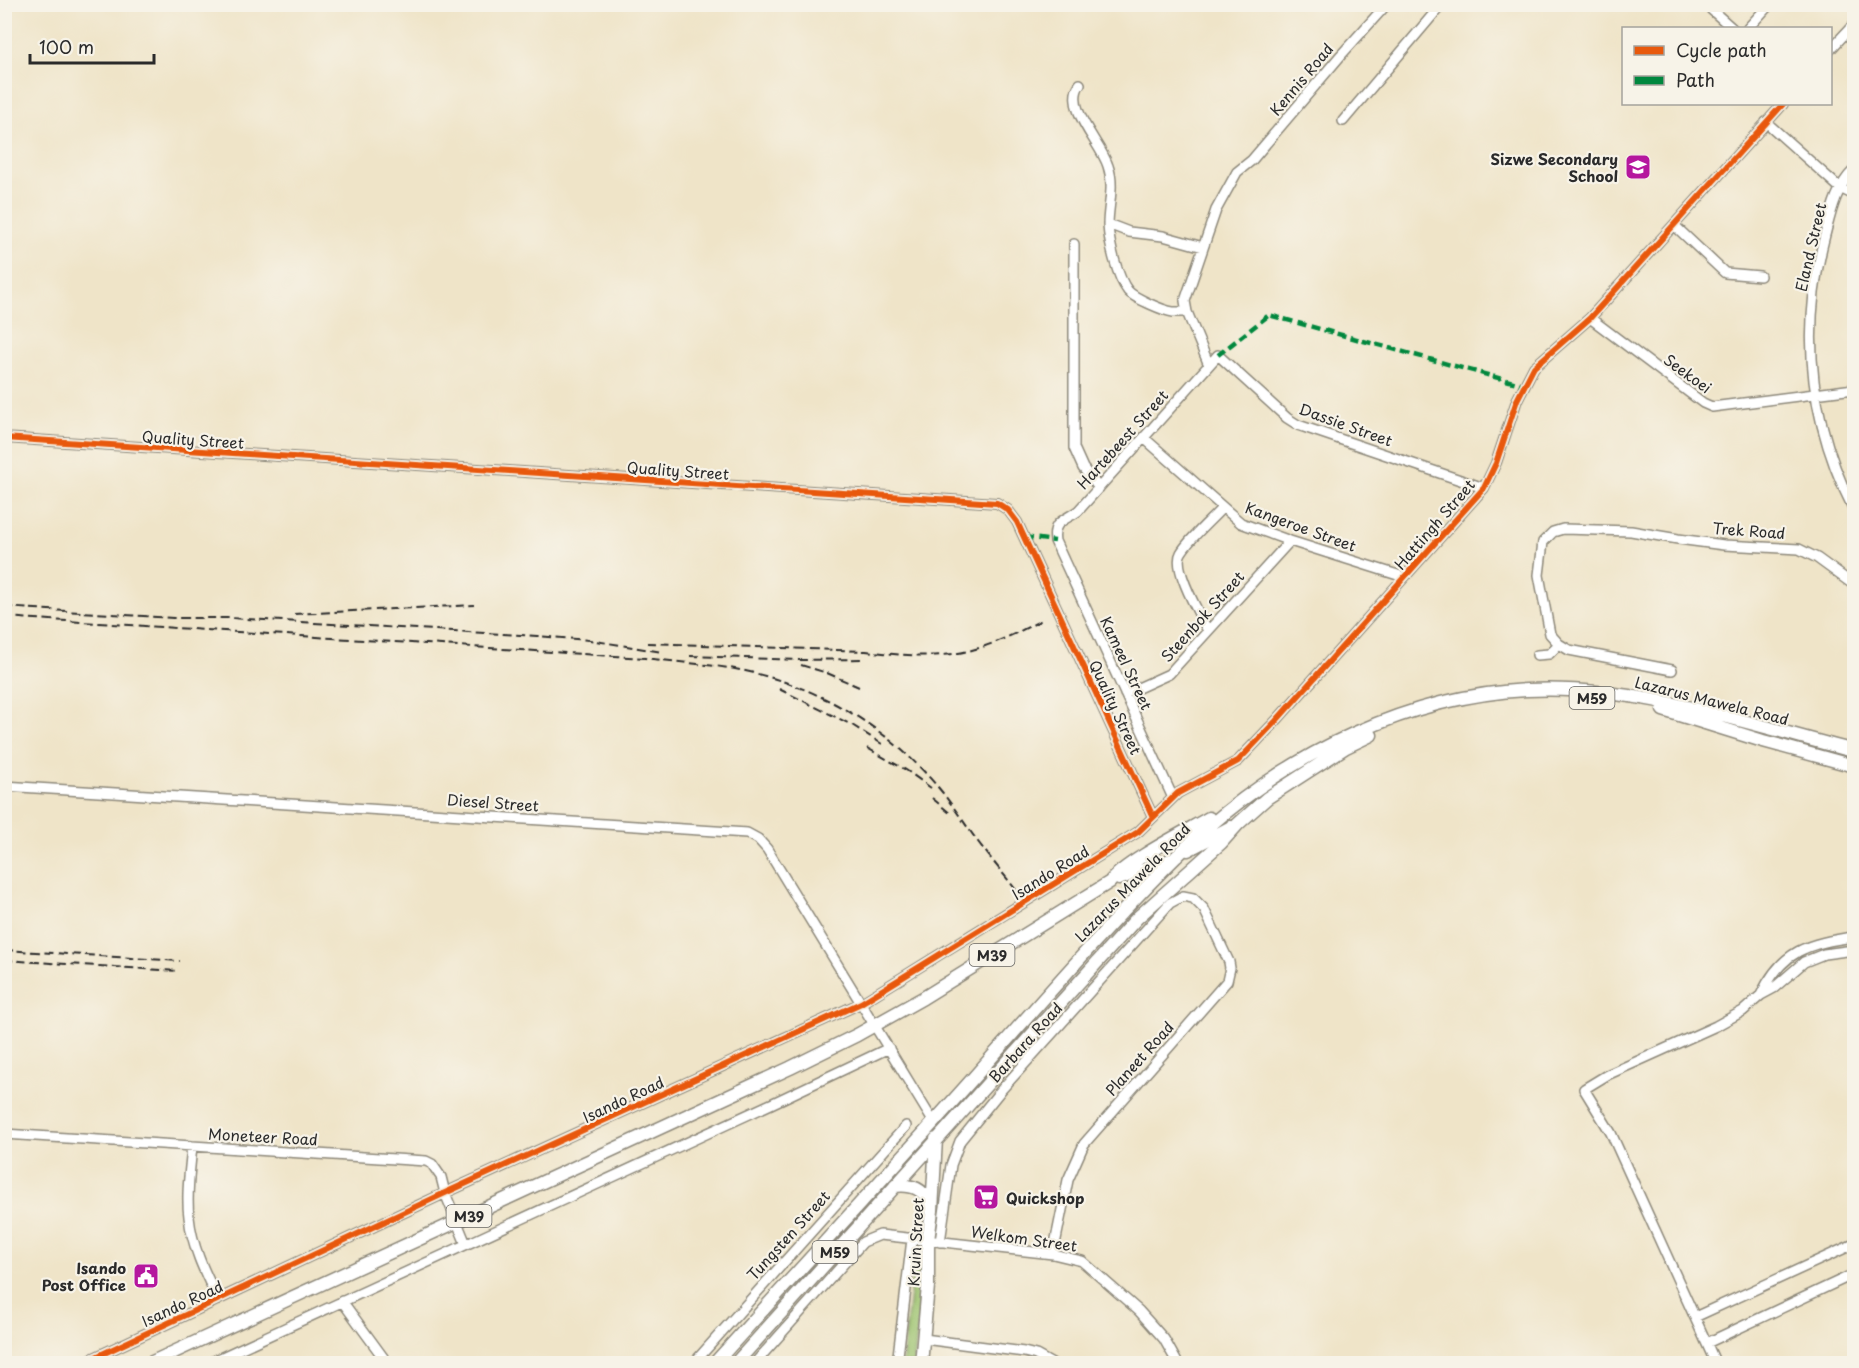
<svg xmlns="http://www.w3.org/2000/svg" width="1859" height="1368" font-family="'Playpen Sans',sans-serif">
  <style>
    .green { fill: #9cc26e; stroke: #64764c; stroke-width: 1.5 }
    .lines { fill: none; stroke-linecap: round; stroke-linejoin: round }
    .minor-casing { stroke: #8d887a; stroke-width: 12 }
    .major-casing { stroke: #8d887a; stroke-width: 15 }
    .minor { stroke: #fff; stroke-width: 9 }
    .major { stroke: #fff; stroke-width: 12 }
    .rail { stroke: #2b2b2b; stroke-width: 2; stroke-dasharray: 9 4.5; stroke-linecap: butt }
    .quiet { stroke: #00873e; stroke-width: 4.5; stroke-dasharray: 9 4.5; stroke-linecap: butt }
    .cycleway-casing { stroke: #f7f3e8; stroke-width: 10 }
    .cycleway { stroke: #e8590c; stroke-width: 6 }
    .labels { text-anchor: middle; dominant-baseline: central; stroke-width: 4.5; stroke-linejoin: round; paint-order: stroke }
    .shield { fill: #f7f3e8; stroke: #686764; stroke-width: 1.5 }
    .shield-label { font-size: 14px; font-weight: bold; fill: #2b2b2b }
    .street-label { font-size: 15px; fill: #2b2b2b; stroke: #f7f3e8 }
    .poi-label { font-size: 15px; font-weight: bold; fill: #2b2b2b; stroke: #f7f3e8; text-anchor: end }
  </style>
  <rect width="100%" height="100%" fill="#f7f3e8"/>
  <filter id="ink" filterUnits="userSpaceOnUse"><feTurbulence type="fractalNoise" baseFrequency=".0167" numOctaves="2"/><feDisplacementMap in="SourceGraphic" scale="12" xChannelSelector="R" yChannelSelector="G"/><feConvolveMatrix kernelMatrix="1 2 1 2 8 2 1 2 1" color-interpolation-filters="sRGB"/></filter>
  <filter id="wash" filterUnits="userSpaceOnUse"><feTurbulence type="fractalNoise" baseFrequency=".008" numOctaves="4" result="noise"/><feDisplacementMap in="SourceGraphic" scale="24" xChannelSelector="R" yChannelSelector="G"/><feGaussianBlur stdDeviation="1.35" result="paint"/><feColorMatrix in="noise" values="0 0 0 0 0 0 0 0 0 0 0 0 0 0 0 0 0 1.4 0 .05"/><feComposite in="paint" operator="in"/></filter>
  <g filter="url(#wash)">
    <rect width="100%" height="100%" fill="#efe4c8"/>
    <path class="green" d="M 918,1246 L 923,1247 L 923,1281 L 914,1363 L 902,1364 L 914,1258 L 916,1248 Z"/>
  </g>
  <g filter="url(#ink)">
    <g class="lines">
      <g class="minor-casing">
        <path id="minor" d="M 1705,4 L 1732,28
          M 1748,28 L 1770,4
          M 1830,50 L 1854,24
          M 1080,84 C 1063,107 1101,143 1108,166 C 1115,186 1108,205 1108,225 C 1109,243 1117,277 1128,291 C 1134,298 1164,311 1173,312 C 1177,312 1182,312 1187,312
          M 1343,121 L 1442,4
          M 1766,122 L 1840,188 L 1854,195
          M 1854,170 C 1836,187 1831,212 1825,235 C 1800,331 1809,422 1854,510
          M 1108,224 L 1129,232 L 1163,236 L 1203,247
          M 1674,225 L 1725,273 L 1760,276
          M 1074,244 L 1074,448 L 1083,468 L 1099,488
          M 1590,318 L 1703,403 L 1712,407 L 1854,389
          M 1209,365 L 1187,312 L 1185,301 L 1216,210 L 1237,172 L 1252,160 L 1341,55 L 1387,4
          M 4,438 L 997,503 L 1008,510 L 1017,522 L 1153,817
          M 1144,438 L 1241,523 L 1290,541 L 1404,577
          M 1208,631 C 1200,615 1172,568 1181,553 C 1190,538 1209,522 1222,508
          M 1537,655 L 1549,654 L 1559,644
          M 1672,670 L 1569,650 L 1559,644 L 1550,634 L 1539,575 L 1543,542 L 1553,532 L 1563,529 L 1631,531 L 1678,539 L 1724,545 L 1799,549 L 1817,558 L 1854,585
          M 1125,694 L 1169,674 L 1290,541
          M 4,786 L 747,833 L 758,839 L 767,849 L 934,1123
          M 1173,798 L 1055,541 C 1052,521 1064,521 1078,511 L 1218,355 L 1287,418 L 1298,425 L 1484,488
          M 1761,995 C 1782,950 1809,943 1854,937
          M 4,1134 L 426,1161 L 432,1164 L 441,1177 L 445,1193 L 466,1244
          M 192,1146 C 190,1169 186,1194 189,1217 C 192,1247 205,1273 218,1300
          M 940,1242 L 951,1165 L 960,1141 L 1002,1089 L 1170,903 L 1183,896 L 1193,898 L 1204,909 L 1229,962 L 1230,968 L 1227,981 L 1084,1144 L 1068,1180 L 1053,1254
          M 342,1301 L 388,1364
          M 1695,1317 L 1854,1244
          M 924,1339 L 1024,1352 L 1036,1355 L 1052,1364
          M 1707,1343 L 1854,1274
          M 81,1364 L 445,1193 L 861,1003 L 1138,832 L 1178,793 L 1238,761 L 1276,721 L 1484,488 L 1496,463 L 1517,400 L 1534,367 L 1590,318 L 1783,104
          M 207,1364 L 773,1103 L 889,1048
          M 693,1364 L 906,1126
          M 754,1364 L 863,1242 L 880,1235 L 1053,1254 L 1082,1261 L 1139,1311 L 1164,1339 L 1178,1364
          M 897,1364 L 912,1239
          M 1716,1364 L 1611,1133 L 1584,1089 L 1607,1075 L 1716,1026 L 1743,1011 L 1761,995 L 1774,988 L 1804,962 L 1824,954 L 1854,950"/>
      </g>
      <g class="major-casing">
        <path id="major" d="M 1663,710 L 1763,741 L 1854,766
          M 1188,850 L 1231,827
          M 1119,879 L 1170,860
          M 895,1186 C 913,1184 925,1189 931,1207
          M 148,1364 L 790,1068 L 857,1035 L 923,998 L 1110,882 C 1125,862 1185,832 1209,818
          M 714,1364 C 799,1270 884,1178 968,1084 C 1020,1025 1072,966 1125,909 C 1151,882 1177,854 1206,829 C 1294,752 1409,696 1527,690 C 1637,684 1749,724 1854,751
          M 735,1364 L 1137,918 L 1221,843 L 1238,824 L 1267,798 L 1346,747 L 1371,735
          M 921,1364 L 928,1286 L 928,1240 L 932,1211 L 936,1139"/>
      </g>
      <use href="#minor" class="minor"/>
      <use href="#major" class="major"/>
      <path class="rail" d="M 4,607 L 173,618 L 231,618 L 537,636 L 590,640 L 662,652
        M 294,614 L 474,605
        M 4,617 L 645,658 C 675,662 706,664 735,669 C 817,684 890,728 942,792 C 957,811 970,832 985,851 C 995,864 1006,877 1016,890
        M 647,643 L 866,651 C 900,655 935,659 968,651 C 994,645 1018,632 1042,620
        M 690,656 L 800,660 L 861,659
        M 801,665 L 827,673 L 859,687
        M 779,689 L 852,725 L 882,744
        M 867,748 L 906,770 L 931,788
        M 932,798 L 952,815
        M 4,950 L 180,961
        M 4,960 L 177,971"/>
      <path class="quiet" d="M 1218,355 L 1269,315 L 1524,385
        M 1024,537 L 1055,541"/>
      <g class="cycleway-casing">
        <path id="cycleway" d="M 4,438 L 997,503 L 1008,510 L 1017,522 L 1153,817
          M 81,1364 L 445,1193 L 861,1003 L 1138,832 L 1178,793 L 1238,761 L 1276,721 L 1484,488 L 1496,463 L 1517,400 L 1534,367 L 1590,318 L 1783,104"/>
      </g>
      <use href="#cycleway" class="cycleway"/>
    </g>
  </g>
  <defs>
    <g id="school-square" transform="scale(1.35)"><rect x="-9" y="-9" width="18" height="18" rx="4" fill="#b5179e" stroke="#f7f3e8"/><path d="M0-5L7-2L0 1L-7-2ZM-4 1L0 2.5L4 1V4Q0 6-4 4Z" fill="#fff"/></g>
    <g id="supermarket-square" transform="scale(1.35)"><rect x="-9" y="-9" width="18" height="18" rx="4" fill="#b5179e" stroke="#f7f3e8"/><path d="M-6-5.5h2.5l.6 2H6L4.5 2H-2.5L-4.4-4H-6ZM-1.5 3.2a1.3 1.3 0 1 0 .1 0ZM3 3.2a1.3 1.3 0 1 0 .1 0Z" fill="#fff"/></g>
    <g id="civic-square" transform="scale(1.35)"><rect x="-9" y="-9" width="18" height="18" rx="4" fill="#b5179e" stroke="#f7f3e8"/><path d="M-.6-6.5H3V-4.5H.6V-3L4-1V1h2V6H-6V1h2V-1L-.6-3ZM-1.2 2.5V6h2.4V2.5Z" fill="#fff"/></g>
  </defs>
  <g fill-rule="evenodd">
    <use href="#school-square" x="1638" y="167"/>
    <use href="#supermarket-square" x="986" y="1197"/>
    <use href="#civic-square" x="146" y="1276"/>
  </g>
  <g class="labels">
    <g class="shield">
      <rect x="1569.5" y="687" width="45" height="22" rx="4.5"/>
      <rect x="969.5" y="944" width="45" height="22" rx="4.5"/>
      <rect x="446.5" y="1205" width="45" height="22" rx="4.5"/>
      <rect x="812.5" y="1241" width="45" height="22" rx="4.5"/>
    </g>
    <g class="shield-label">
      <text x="1592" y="698">M59</text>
      <text x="992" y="955">M39</text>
      <text x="469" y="1216">M39</text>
      <text x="835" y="1252">M59</text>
    </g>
    <g class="street-label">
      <text transform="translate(1301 79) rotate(-50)">Kennis Road</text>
      <text transform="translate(1810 247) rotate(-77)">Eland Street</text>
      <text transform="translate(1688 373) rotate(36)">Seekoei</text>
      <text transform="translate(1346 424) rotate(20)">Dassie Street</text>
      <text transform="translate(193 439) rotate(4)">Quality Street</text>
      <text transform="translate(1122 439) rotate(-48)">Hartebeest Street</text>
      <text transform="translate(678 470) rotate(4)">Quality Street</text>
      <text transform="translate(1434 524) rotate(-49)">Hattingh Street</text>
      <text transform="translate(1301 526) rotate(20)">Kangeroe Street</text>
      <text transform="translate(1749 530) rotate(4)">Trek Road</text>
      <text transform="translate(1202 616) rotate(-48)">Steenbok Street</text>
      <text transform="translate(1127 663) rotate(65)">Kameel Street</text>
      <text transform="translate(1712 700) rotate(14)">Lazarus Mawela Road</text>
      <text transform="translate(1116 707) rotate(65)">Quality Street</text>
      <text transform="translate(493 802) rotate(4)">Diesel Street</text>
      <text transform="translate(1050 872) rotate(-32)">Isando Road</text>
      <text transform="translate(1132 882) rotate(-46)">Lazarus Mawela Road</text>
      <text transform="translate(1025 1042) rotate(-48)">Barbara Road</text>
      <text transform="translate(1139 1058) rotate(-48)">Planeet Road</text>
      <text transform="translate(623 1099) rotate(-25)">Isando Road</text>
      <text transform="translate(263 1136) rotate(3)">Moneteer Road</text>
      <text transform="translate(788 1235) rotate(-48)">Tungsten Street</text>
      <text transform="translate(1024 1238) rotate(8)">Welkom Street</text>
      <text transform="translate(915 1242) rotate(-87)">Kruin Street</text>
      <text transform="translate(182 1303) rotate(-25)">Isando Road</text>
    </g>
    <g class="poi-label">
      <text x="1618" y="158">Sizwe Secondary<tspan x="1618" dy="17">School</tspan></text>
      <text x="1006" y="1197" text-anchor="start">Quickshop</text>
      <text x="126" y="1267">Isando<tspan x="126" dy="17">Post Office</tspan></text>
    </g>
  </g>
  <rect width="1859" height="1368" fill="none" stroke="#f7f3e8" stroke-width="24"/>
  <rect x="1622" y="27" width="210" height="78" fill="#f7f3e8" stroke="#a5a39c" stroke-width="1.5"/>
  <rect x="1634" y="46" width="30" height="9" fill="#e8590c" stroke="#a5a39c" stroke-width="1.5"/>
  <text x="1676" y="57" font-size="18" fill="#2b2b2b">Cycle path</text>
  <rect x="1634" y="76" width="30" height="9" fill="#00873e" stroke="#a5a39c" stroke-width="1.5"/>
  <text x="1676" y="87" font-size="18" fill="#2b2b2b">Path</text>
  <path d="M30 54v9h124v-9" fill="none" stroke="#2b2b2b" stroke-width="3"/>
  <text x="39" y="54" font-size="18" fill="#2b2b2b" stroke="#f7f3e8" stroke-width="4.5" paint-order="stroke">100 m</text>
</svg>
